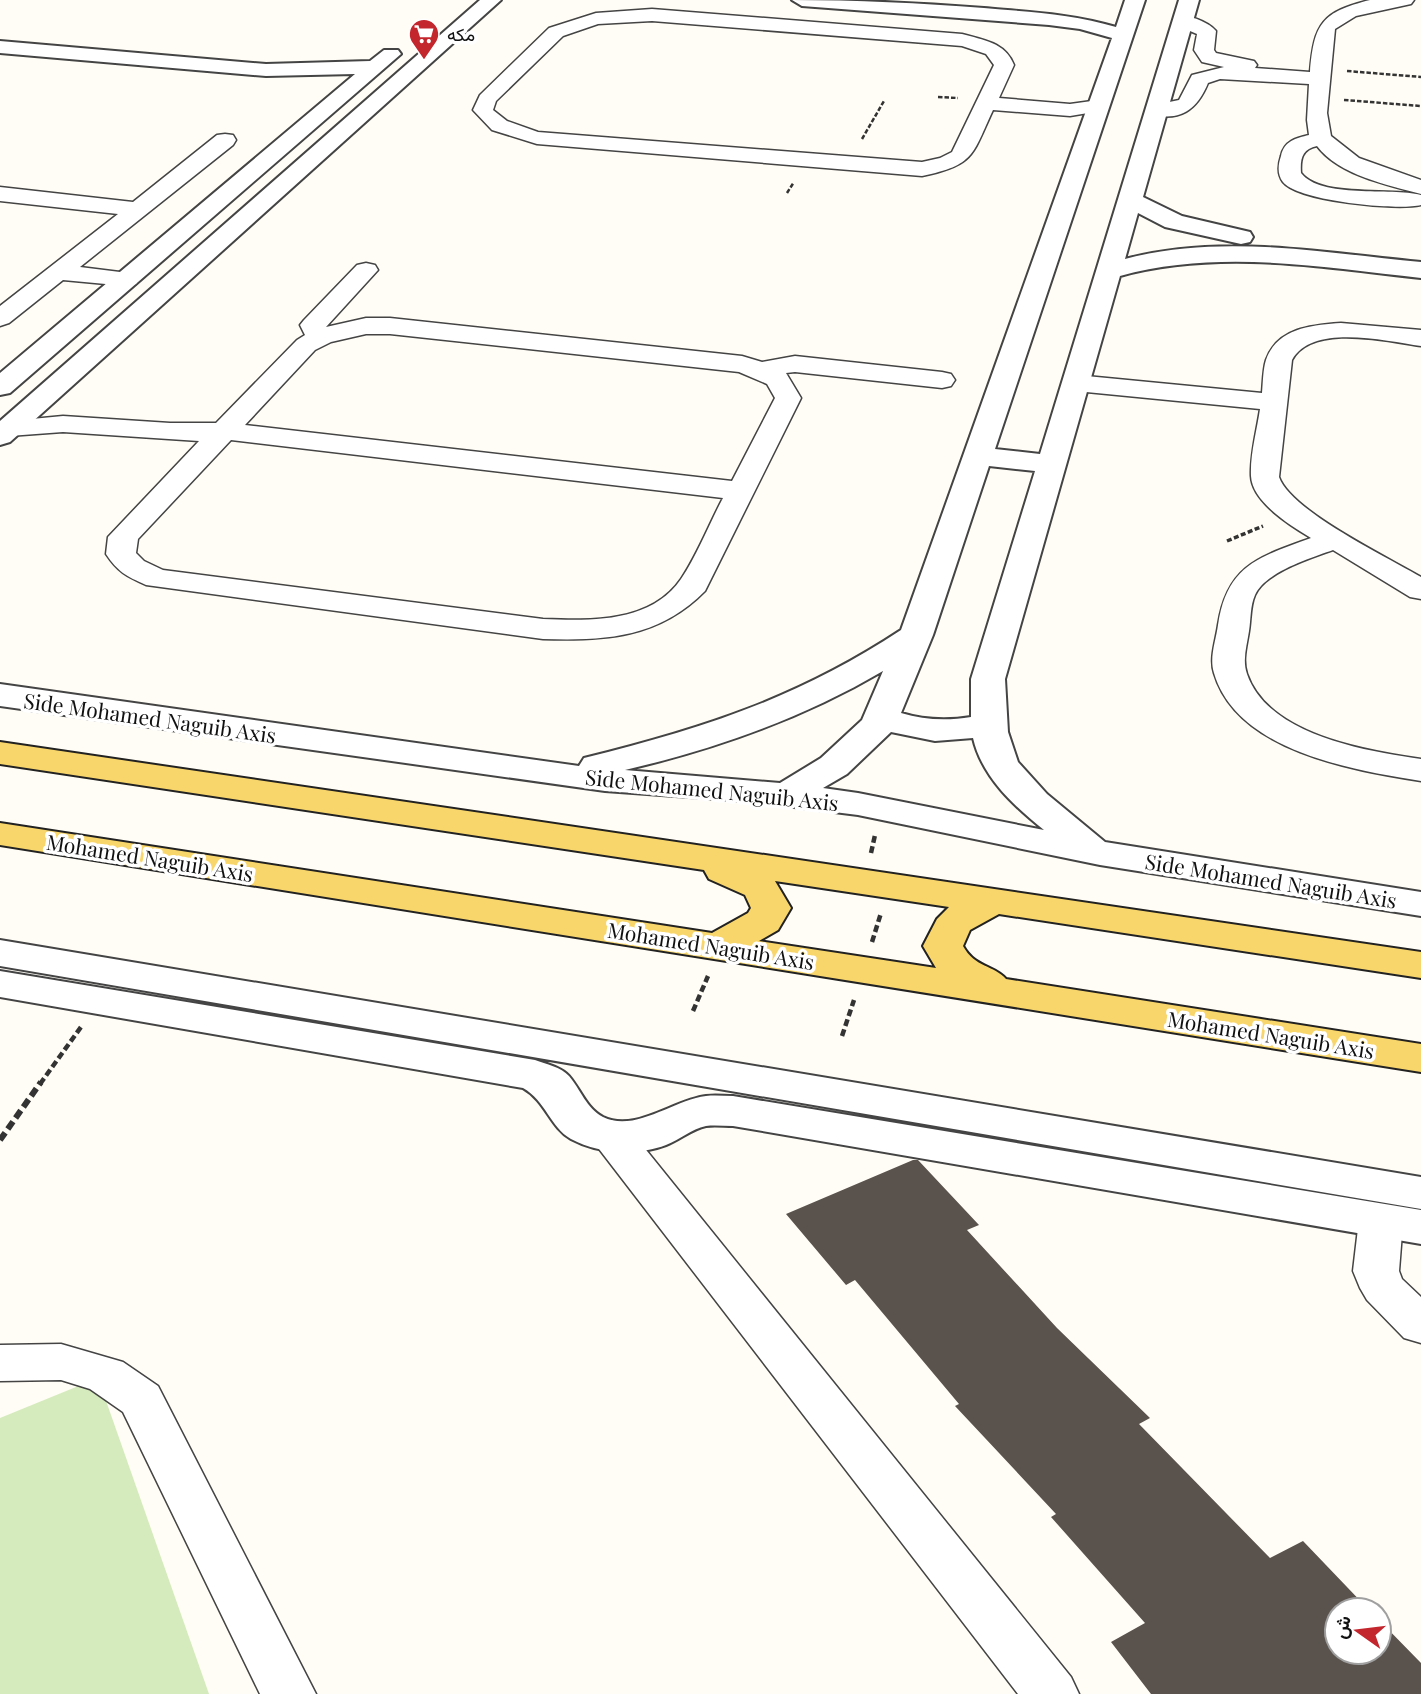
<svg xmlns="http://www.w3.org/2000/svg" width="1421" height="1694" font-family="'Playfair Display',Vazirmatn,serif">
  <style>
    .green { fill: #d5ebbd }
    .building { fill: #5a524d }
    .lines { fill: none; stroke-linecap: round; stroke-linejoin: round }
    .minor-casing { stroke: #444; stroke-width: 3 }
    .tertiary-casing { stroke: #444; stroke-width: 4 }
    .primary-casing { stroke: #222; stroke-width: 4 }
    .path-far3 { stroke: #333; stroke-width: 2.5; stroke-dasharray: 4.5 2; stroke-linecap: butt }
    .path-far2 { stroke: #333; stroke-width: 3.5; stroke-dasharray: 5 2.5; stroke-linecap: butt }
    .path-far1 { stroke: #333; stroke-width: 4.5; stroke-dasharray: 7 3.5; stroke-linecap: butt }
    .path { stroke: #333; stroke-width: 6; stroke-dasharray: 9 4.5; stroke-linecap: butt }
    .minor { fill: #fff; fill-rule: evenodd }
    .tertiary { fill: #fff; fill-rule: evenodd }
    .primary { fill: #f9d66b; fill-rule: evenodd }
    .labels { text-anchor: middle; dominant-baseline: central; stroke-width: 7; stroke-linejoin: round; paint-order: stroke }
    .far-poi-label { font-size: 18px; fill: #111; stroke: #fff; text-anchor: start }
    .street-label { font-size: 21px; fill: #111; stroke: #fff }
  </style>
  <rect width="100%" height="100%" fill="#fffdf5"/>
  <path class="green" d="M 98,1378 L 209,1694 L 0,1694 L 0,1418 Z"/>
  <path class="building" d="M 913,1160 L 918,1160 L 979,1225 L 967,1230 L 1057,1328 L 1150,1418 L 1139,1424 L 1270,1558 L 1303,1541 L 1369,1610 L 1337,1610 L 1337,1652 L 1379,1652 L 1379,1620 L 1421,1663 L 1421,1694 L 1151,1694 L 1111,1642 L 1145,1623 L 1051,1517 L 1056,1514 L 955,1406 L 959,1404 L 855,1280 L 846,1285 L 786,1214 Z"/>
  <g class="lines">
    <g class="minor-casing">
      <path id="minor" d="M 1370,0 L 1414,0 L 1411,4 L 1356,16 L 1335,29 L 1327,113 L 1331,136 L 1359,158 L 1421,180 L 1421,194 C 1387,185 1339,175 1317,146 C 1302,149 1300,159 1301,173 C 1321,199 1391,187 1421,195 L 1421,205 C 1397,211 1298,201 1283,182 C 1277,174 1278,165 1281,156 C 1284,141 1296,138 1309,135 L 1307,120 L 1309,84 L 1220,79 L 1208,83 C 1197,110 1180,122 1150,114 L 1147,110 L 1150,106 L 1179,100 L 1192,75 L 1224,67 L 1202,62 L 1194,50 L 1197,34 L 1176,25 L 1174,21 L 1176,17 C 1189,14 1208,22 1216,31 L 1214,50 L 1216,53 L 1254,61 L 1257,65 L 1255,68 L 1310,72 C 1314,23 1322,12 1370,0 Z
        M 652,9 L 962,34 C 983,40 1005,42 1014,65 L 999,98 L 1070,104 L 1099,100 L 1106,102 L 1109,106 L 1106,110 L 1070,116 L 993,110 C 972,155 975,165 922,176 L 537,144 L 492,130 L 473,110 L 480,95 L 549,28 L 596,13 ZM 652,21 L 962,46 L 986,54 L 994,65 L 952,152 L 940,158 L 922,162 L 538,132 L 507,121 L 493,110 L 496,101 L 563,36 L 598,24 Z
        M 225,134 L 233,135 L 236,140 L 233,145 L 80,267 L 136,274 L 139,279 L 136,284 L 127,286 L 63,280 L 9,323 L 0,326 L 0,306 L 118,214 L 0,201 L 0,187 L 133,202 L 217,135 Z
        M 366,263 L 375,265 L 378,270 L 326,327 L 366,318 L 390,318 L 742,356 L 762,362 L 795,356 L 942,372 L 951,374 L 955,380 L 951,386 L 942,388 L 795,372 L 786,373 L 801,398 L 705,591 C 659,638 605,641 543,639 L 146,585 C 126,576 118,572 106,554 L 108,537 L 199,441 L 63,432 L 9,436 L 0,434 L 0,422 L 63,416 L 170,423 L 216,423 L 297,340 L 305,335 L 300,325 L 304,320 L 357,265 ZM 366,334 L 390,334 L 739,372 L 767,384 L 775,398 L 732,481 L 245,425 L 315,350 L 331,342 ZM 231,440 L 723,498 C 709,524 698,554 681,579 C 651,623 590,621 543,619 L 163,570 L 144,561 L 136,553 L 138,539 Z
        M 1341,323 L 1421,330 L 1421,346 C 1386,341 1312,323 1292,360 L 1279,477 C 1291,511 1387,557 1421,577 L 1421,599 L 1410,597 L 1333,550 C 1311,558 1265,572 1255,595 C 1250,606 1251,619 1249,631 C 1247,645 1242,660 1247,674 C 1268,735 1365,751 1421,759 L 1421,781 C 1352,770 1237,751 1214,673 C 1209,658 1216,640 1218,625 C 1227,565 1259,557 1311,538 C 1291,526 1252,502 1251,476 C 1250,454 1257,430 1260,409 L 1076,391 L 1067,389 L 1063,383 L 1067,377 L 1076,375 L 1262,393 C 1263,382 1263,369 1266,360 C 1277,328 1312,325 1341,323 Z
        M 611,1120 L 626,1125 L 1071,1677 L 1079,1694 L 1018,1694 L 596,1145 L 589,1135 L 596,1125 Z
        M 1381,1204 L 1397,1209 L 1403,1220 L 1399,1271 L 1402,1279 L 1421,1297 L 1421,1343 L 1404,1338 L 1367,1300 L 1360,1288 L 1353,1271 L 1359,1220 L 1365,1209 Z
        M 61,1344 L 123,1362 L 158,1386 L 316,1694 L 260,1694 L 123,1412 L 90,1389 L 61,1380 L 0,1381 L 0,1345 Z"/>
    </g>
    <g class="tertiary-casing">
      <path id="tertiary" d="M 480,0 L 501,0 L 10,442 L 0,445 L 0,421 Z
        M 792,0 C 857,0 920,3 984,8 C 1029,12 1073,14 1116,27 L 1125,0 L 1145,0 L 995,449 L 1040,454 L 1179,0 L 1199,0 L 1143,197 L 1182,216 L 1250,232 L 1253,237 L 1250,242 L 1241,244 L 1165,227 L 1138,213 L 1125,259 C 1222,233 1323,253 1421,262 L 1421,278 C 1321,267 1219,249 1120,276 L 1005,679 L 1008,732 L 1018,762 L 1047,794 L 1105,842 L 1421,892 L 1421,916 L 1100,865 L 858,815 L 745,801 L 605,791 L 0,706 L 0,684 L 579,766 L 584,758 C 702,729 798,698 901,630 L 1112,38 L 1080,29 L 1049,25 L 802,6 ZM 989,466 L 1035,471 L 971,679 L 971,717 C 947,721 924,720 901,713 L 933,635 ZM 883,671 L 862,720 L 821,758 L 780,783 L 625,770 C 716,749 803,718 883,671 ZM 891,732 L 935,741 L 973,738 C 982,777 1014,806 1044,830 L 858,793 L 823,788 L 847,774 Z
        M 0,41 L 266,64 L 370,61 L 384,50 L 398,50 L 401,54 L 10,393 L 0,395 L 0,373 L 355,74 L 266,76 L 0,53 Z
        M 0,940 L 1421,1177 L 1421,1209 L 0,966 Z
        M 0,971 L 535,1060 C 546,1064 561,1067 569,1076 C 581,1090 586,1108 603,1117 C 635,1133 673,1100 706,1096 C 715,1095 724,1096 733,1096 L 1421,1210 L 1421,1244 L 733,1126 C 724,1126 714,1125 706,1126 C 691,1129 680,1140 666,1145 C 637,1156 599,1154 571,1139 C 550,1127 546,1101 523,1088 L 0,997 Z"/>
    </g>
    <g class="primary-casing">
      <path id="primary" d="M 0,742 L 1421,952 L 1421,978 L 999,914 L 970,930 L 963,946 C 975,968 994,965 1006,979 L 1421,1044 L 1421,1072 L 0,845 L 0,823 L 712,933 L 748,913 L 751,908 L 745,895 L 709,879 L 704,870 L 0,764 ZM 775,881 L 949,907 L 937,919 L 923,946 L 936,968 L 759,941 L 778,930 L 791,908 Z"/>
    </g>
    <path class="path-far3" d="M 1347,71 L 1421,77
      M 938,97 L 958,98
      M 1344,100 L 1421,106
      M 862,139 L 884,101
      M 787,193 L 794,182"/>
    <path class="path-far2" d="M 1227,541 L 1263,526"/>
    <path class="path-far1" d="M 871,853 L 875,835
      M 872,942 L 881,913
      M 693,1011 L 708,976
      M 842,1036 L 854,1000
      M 40,1084 L 81,1027"/>
    <path class="path" d="M 0,1140 L 41,1082"/>
    <use href="#minor" class="minor"/>
    <use href="#tertiary" class="tertiary"/>
    <use href="#primary" class="primary"/>
  </g>
  <defs>
    <g id="supermarket-pin" transform="scale(1.575)"><path d="M0 17L-7.5 6A9.5 9.5 0 1 1 7.5 6Z" fill="#c4262e" stroke="#fff"/><path d="M-6-5.5h2.5l.6 2H6L4.5 2H-2.5L-4.4-4H-6ZM-1.5 3.2a1.3 1.3 0 1 0 .1 0ZM3 3.2a1.3 1.3 0 1 0 .1 0Z" fill="#fff"/></g>
  </defs>
  <g fill-rule="evenodd">
    <use href="#supermarket-pin" x="424" y="34"/>
  </g>
  <g class="labels">
    <g class="far-poi-label">
      <text x="447" y="34">مكه</text>
    </g>
    <g class="street-label">
      <text transform="translate(150 717) rotate(8)">Side Mohamed Naguib Axis</text>
      <text transform="translate(712 789) rotate(6)">Side Mohamed Naguib Axis</text>
      <text transform="translate(150 857) rotate(9)">Mohamed Naguib Axis</text>
      <text transform="translate(1271 880) rotate(9)">Side Mohamed Naguib Axis</text>
      <text transform="translate(711 945) rotate(9)">Mohamed Naguib Axis</text>
      <text transform="translate(1271 1034) rotate(9)">Mohamed Naguib Axis</text>
    </g>
  </g>
  <g transform="translate(1358 1631) rotate(284)"><circle r="33" fill="#ffffff" stroke="#a0a0a0" stroke-width="2"/>
  <path d="M0-5L12 26L0 18L-12 26Z" fill="#c4262e"/>
  <text y="-10" font-size="19" font-weight="bold" text-anchor="middle" fill="#111111">ش</text>
  </g>
</svg>
